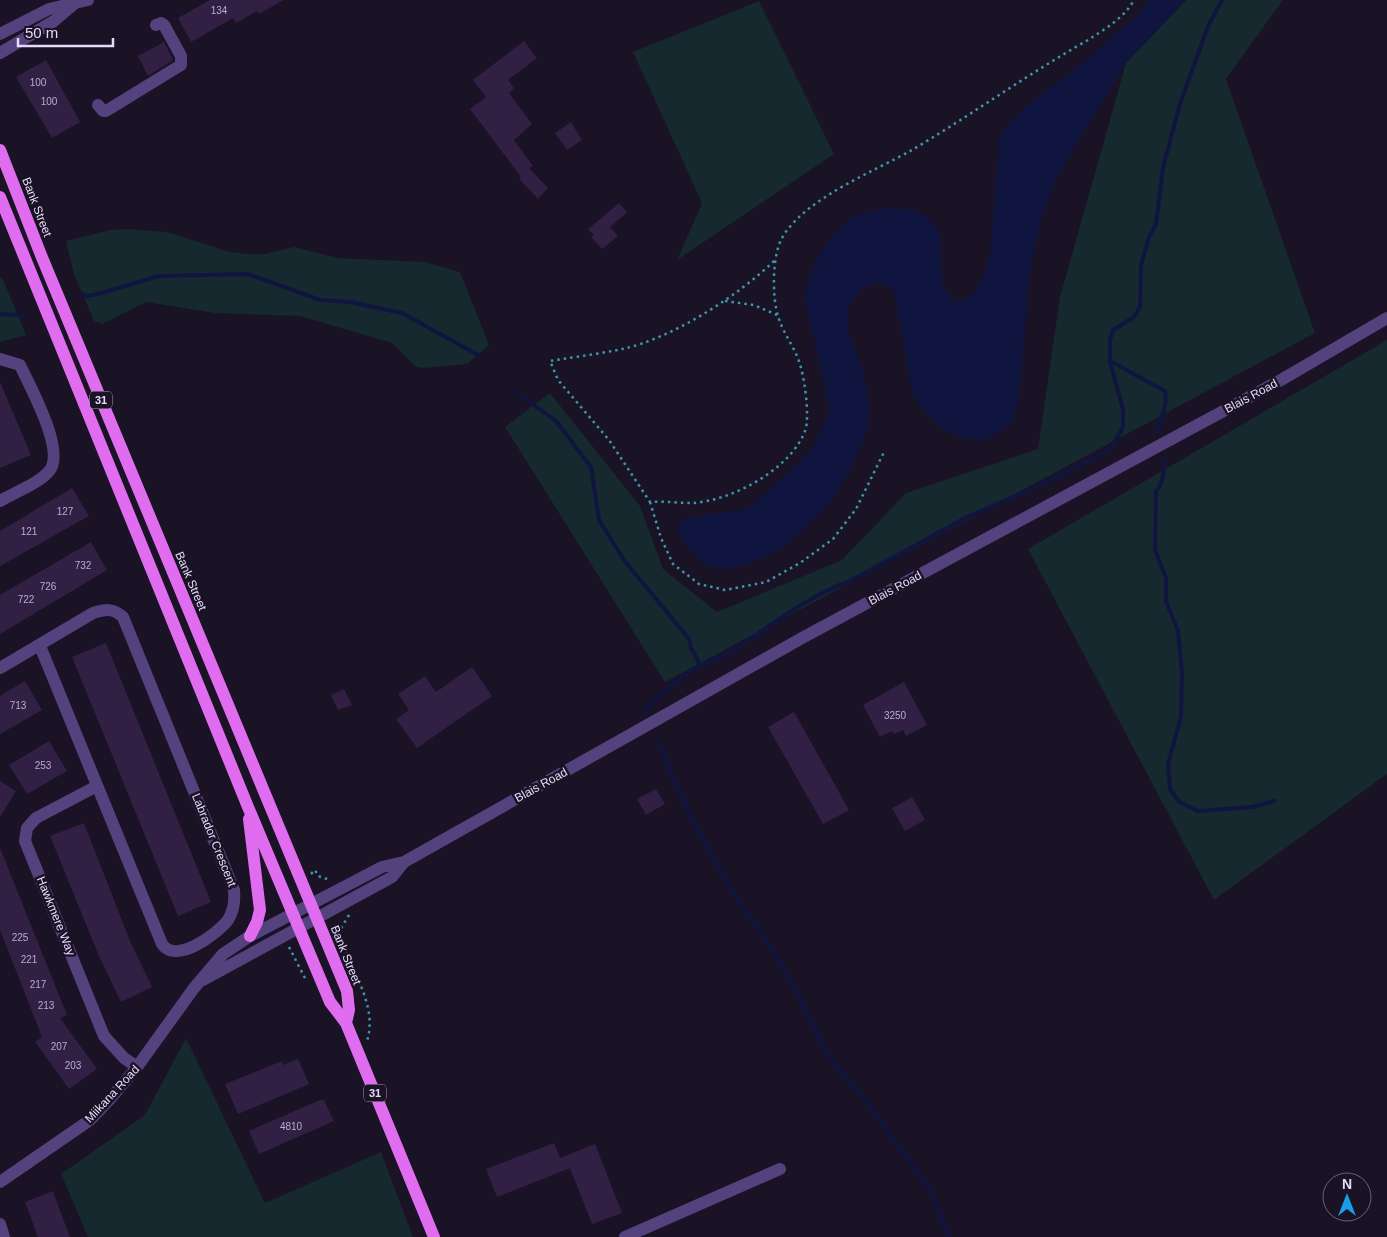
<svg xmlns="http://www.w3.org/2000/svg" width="1387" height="1237" font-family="Helvetica,sans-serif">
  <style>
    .green { fill: #15292e }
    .water { fill: #101540 }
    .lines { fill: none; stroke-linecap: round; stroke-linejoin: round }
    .stream { stroke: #101540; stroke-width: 4 }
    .building { fill: #312044 }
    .path { stroke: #3d96ac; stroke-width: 2.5; stroke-dasharray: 2.5 4; stroke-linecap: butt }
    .minor { stroke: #54427f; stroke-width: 12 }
    .major { stroke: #e06cef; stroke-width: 12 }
    .labels { text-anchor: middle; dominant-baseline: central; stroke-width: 5; stroke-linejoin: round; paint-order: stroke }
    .number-label { font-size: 10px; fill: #b9accd }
    .shield { fill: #1a1225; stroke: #a99ebb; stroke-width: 1 }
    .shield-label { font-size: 11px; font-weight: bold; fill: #e6dafb }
    .street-label { font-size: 12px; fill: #e6dafb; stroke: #1a1225 }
  </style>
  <rect width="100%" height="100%" fill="#1a1225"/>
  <path class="green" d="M 1186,0 L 1283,0 L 1226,79 L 1315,333 L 665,682 L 505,427 L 550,393 L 640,506 L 663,569 L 717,612 L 842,560 L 906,493 L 1038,449 L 1060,297 L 1126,63 Z
    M 759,1 L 834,154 L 677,260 L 702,203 L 633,52 Z
    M 129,229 L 167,232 L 230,252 L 247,254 L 264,254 L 294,247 L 337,258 L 425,262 L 460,272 L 489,345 L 467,364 L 424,368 L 416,367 L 392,343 L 300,316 L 215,313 L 146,302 L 102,324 L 94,321 L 74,274 L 66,241 L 111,230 Z
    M 2,277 L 26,335 L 0,342 L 0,278 Z
    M 1387,340 L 1387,774 L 1214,900 L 1028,549 Z
    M 186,1038 L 265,1203 L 381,1152 L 413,1237 L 88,1237 L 61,1174 L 145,1115 Z"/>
  <path class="water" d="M 1148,0 L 1186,0 L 1126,63 L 1056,178 L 1041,219 L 1030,270 L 1019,400 L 1013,421 L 996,435 L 982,441 L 960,437 L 939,426 L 924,411 L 912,393 L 894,291 C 875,273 853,290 848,313 C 845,331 856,348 861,364 C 866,382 872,406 868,424 C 864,447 845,481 832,499 C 810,530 752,578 712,567 C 697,563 687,545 678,533 L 679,525 L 684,518 L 747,509 L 800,463 L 813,447 L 830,410 L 805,298 L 809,278 L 818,257 L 832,236 L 852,216 L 887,208 L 914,210 L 929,218 L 940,232 L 942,283 L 952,299 L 962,301 L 974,292 L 984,275 L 990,252 L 1000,136 L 1024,108 L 1067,76 L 1137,16 Z"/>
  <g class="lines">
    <path class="stream" d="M 83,294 L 87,296 L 98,294 L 159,276 L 248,274 L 320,300 L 350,302 L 402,313 L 480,356
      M 0,314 L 23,315
      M 1110,361 L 1165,391 C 1168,410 1160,415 1158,432
      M 516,392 L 556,421 L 591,467 L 599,520 L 624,560 L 689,639 L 691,648 L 700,665
      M 1163,458 C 1165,468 1164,483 1156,491 L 1155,550 L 1166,578 L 1166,601 L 1178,631 L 1182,673 L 1181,717 L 1168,764 L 1170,789 L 1179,802 L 1198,811 L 1253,807 L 1274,801
      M 644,713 C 652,700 688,671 703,664 C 712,660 722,658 731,652 C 769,627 806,597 850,581 L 967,517 L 1039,486 L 1110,450 L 1123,427 L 1123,410 L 1110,361 L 1110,340 L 1113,330 L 1134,317 L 1140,307 L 1141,266 L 1149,237 L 1156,224 L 1163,167 L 1180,104 L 1208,26 L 1222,0
      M 659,741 L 673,779 L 690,815 L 736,898 L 765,938 L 799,996 L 828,1055 L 868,1104 L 930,1190 L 949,1237"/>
  </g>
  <path class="building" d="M 210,0 L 284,0 L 259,14 L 257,11 L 236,23 L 233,18 L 191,42 L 178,18 Z
    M 524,41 L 537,58 L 508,80 L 514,88 L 509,93 L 532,124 L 514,140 L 533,166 L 529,168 L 548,188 L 538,199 L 519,179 L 521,177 L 470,109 L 486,97 L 473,80 Z
    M 164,42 L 173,60 L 148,76 L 138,56 Z
    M 46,60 L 80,122 L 52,138 L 16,77 Z
    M 571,122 L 582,140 L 567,150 L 555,133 Z
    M 619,203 L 627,212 L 610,227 L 618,236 L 602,249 L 591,237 L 594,235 L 588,229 Z
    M 0,382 L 31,455 L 0,468 Z
    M 72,488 L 89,516 L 0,566 L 0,531 Z
    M 91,542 L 107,570 L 0,634 L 0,595 Z
    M 106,643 L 211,902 L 178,916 L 72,657 Z
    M 472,667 L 492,696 L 417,748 L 396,719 L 409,710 L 398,694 L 425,676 L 436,692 Z
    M 25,681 L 42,710 L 0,734 L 0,696 Z
    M 904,682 L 927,725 L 906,736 L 903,730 L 894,734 L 892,731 L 880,737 L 863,705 Z
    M 344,689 L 352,705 L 338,710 L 331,695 Z
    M 794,712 L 849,810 L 823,824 L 768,727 Z
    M 49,741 L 67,771 L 27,794 L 9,765 Z
    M 0,781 L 16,791 L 0,817 Z
    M 656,789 L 665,804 L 646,815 L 637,799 Z
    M 912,797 L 925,820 L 905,831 L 892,808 Z
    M 84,823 L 130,941 L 152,987 L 121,1002 L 99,956 L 50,836 Z
    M 0,848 L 67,1015 L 60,1018 L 97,1069 L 69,1089 L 35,1042 L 42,1037 L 0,930 Z
    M 298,1059 L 309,1084 L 238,1114 L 225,1084 L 282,1061 L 283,1065 Z
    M 320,1100 L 324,1100 L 334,1121 L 259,1154 L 249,1131 Z
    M 554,1143 L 560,1158 L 595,1144 L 622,1213 L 592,1224 L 570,1168 L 497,1197 L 486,1169 Z
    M 53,1191 L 59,1208 L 70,1237 L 38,1237 L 25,1202 Z"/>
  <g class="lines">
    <path class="path" d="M 774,261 C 738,296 671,339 622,349 C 599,354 574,357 550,361 L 558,380 L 609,440 L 650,502 C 664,501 678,503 692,503 C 731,501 790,470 805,431 C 810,418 805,382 801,368 C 797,350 783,334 778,316 C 772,297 772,256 782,238 C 804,199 873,172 912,150 C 971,115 1028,74 1088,40 C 1105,29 1124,18 1134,0
      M 725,301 L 754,305 L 777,315
      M 650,502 L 661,538 L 673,564 L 699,584 L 725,590 L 766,582 L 800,563 L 833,539 L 856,509 L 885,450
      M 311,874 L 315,870 L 318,876 L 330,880
      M 349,915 L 340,930 C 347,967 379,1003 367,1041
      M 289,947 L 306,980"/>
    <path class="minor" d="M 0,34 L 49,9 L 88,0
      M 0,53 L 54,21 L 74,4
      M 98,105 L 103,111 L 106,111 L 181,65 L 181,56 L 164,25 L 161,23 L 156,25
      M 0,359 L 20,365 C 30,387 65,449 50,470 C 39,484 15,492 0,501
      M 0,668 L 93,613 C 106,609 113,608 123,617 L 234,890 C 235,900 233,912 228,920 C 217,934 176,965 162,944 L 40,646
      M 97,786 L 36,818 L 27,828 L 25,841 L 104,1036 L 124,1058 L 137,1067
      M 203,980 L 392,877 L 404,862
      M 0,1182 L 90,1120 L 111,1098 L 137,1067 L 194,988 L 223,954 L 250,936 L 382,867 L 404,862 L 802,638 L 1281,380 L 1387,318
      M 0,1224 L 4,1237
      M 625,1237 L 780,1169"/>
    <path class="major" d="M 0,150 L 41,255 L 347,991 L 349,1010 L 346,1023
      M 0,197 L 248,807 L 330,1002 L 346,1023 L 434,1237
      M 249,819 L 260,910 L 257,922 L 250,936"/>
  </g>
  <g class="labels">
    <g class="number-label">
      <text x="219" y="10">134</text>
      <text x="38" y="82">100</text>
      <text x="49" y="101">100</text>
      <text x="65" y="511">127</text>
      <text x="29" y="531">121</text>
      <text x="83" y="565">732</text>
      <text x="48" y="586">726</text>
      <text x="26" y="599">722</text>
      <text x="18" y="705">713</text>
      <text x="895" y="715">3250</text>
      <text x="43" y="765">253</text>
      <text x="20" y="937">225</text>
      <text x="29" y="959">221</text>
      <text x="38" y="984">217</text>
      <text x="46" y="1005">213</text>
      <text x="59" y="1046">207</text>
      <text x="73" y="1065">203</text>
      <text x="291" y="1126">4810</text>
    </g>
    <g class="shield">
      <rect x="90" y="391.5" width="22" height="17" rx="4"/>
      <rect x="364" y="1084.5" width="22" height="17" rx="4"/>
    </g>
    <g class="shield-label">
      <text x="101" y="400">31</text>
      <text x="375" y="1093">31</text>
    </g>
    <g class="street-label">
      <text transform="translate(37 207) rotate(69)">Bank Street</text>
      <text transform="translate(1251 396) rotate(-28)">Blais Road</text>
      <text transform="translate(191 581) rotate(67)">Bank Street</text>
      <text transform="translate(895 588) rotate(-28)">Blais Road</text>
      <text transform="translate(541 785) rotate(-29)">Blais Road</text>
      <text transform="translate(214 840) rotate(68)">Labrador Crescent</text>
      <text transform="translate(56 916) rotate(68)">Hawkmere Way</text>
      <text transform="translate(346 955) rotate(68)">Bank Street</text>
      <text transform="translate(112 1094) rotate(-47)">Miikana Road</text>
    </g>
  </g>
  <g transform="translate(1347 1197)"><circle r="24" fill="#1a1225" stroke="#6c627b"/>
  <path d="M0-4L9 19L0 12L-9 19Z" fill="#1a9de7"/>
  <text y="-8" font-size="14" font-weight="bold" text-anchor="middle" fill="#e6dafb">N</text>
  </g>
  <path d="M18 38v8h95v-8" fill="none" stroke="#e6dafb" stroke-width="2.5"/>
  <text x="25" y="38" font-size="15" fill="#e6dafb" stroke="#1a1225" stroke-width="4" paint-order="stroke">50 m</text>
</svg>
